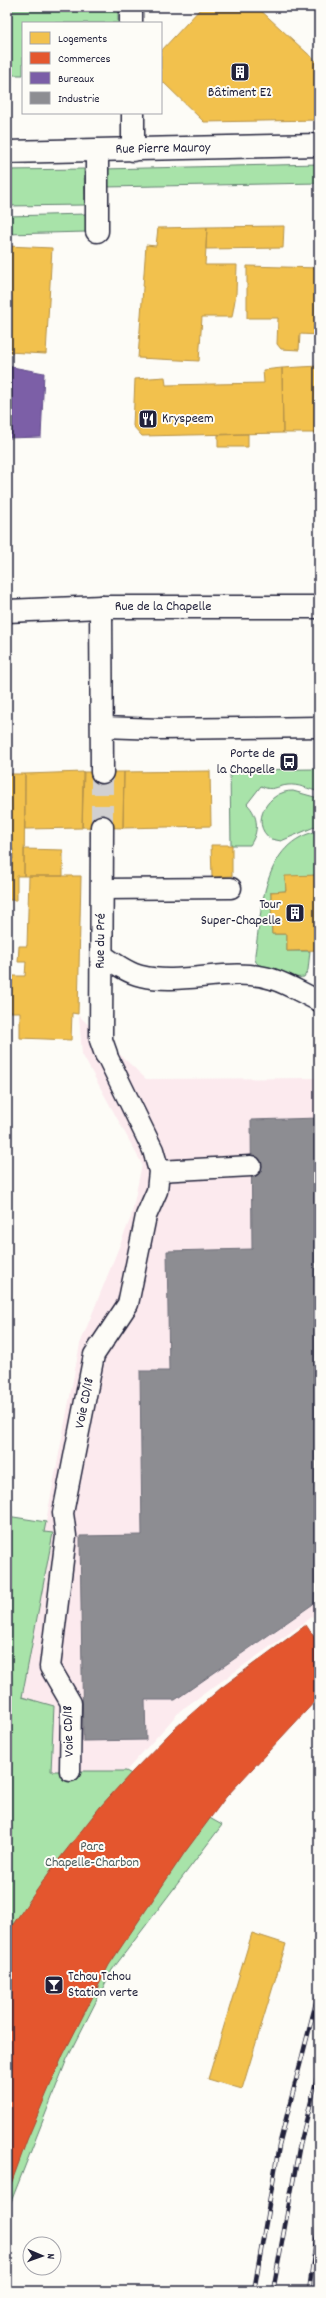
<svg xmlns="http://www.w3.org/2000/svg" width="326" height="2298" font-family="Dekko,sans-serif">
  <style>
    .built { fill: #fceaee }
    .green { fill: #a8e3a9; stroke: #658272 }
    .homes { fill: #f2c14e; stroke: #b49148 }
    .shops { fill: #e4572e; stroke: #aa4732 }
    .offices { fill: #7b5ea7; stroke: #604c87 }
    .industry { fill: #8d8d92; stroke: #6d6d78 }
    .lines { fill: none; stroke-linecap: round; stroke-linejoin: round }
    .street-tunnel { stroke: #d1d0d1; stroke-width: 22; stroke-dasharray: 22 11; stroke-linecap: butt }
    .lane-casing { stroke: #22223b; stroke-width: 23 }
    .street-casing { stroke: #22223b; stroke-width: 25 }
    .primary-casing { stroke: #22223b; stroke-width: 25 }
    .lane { stroke: #fdfcf7; stroke-width: 20 }
    .street { stroke: #fdfcf7; stroke-width: 22 }
    .primary { stroke: #fdfcf7; stroke-width: 22 }
    .rail-casing { stroke: #22223b; stroke-width: 4.5 }
    .rail { stroke: #fdfcf7; stroke-width: 3; stroke-dasharray: 9; stroke-linecap: butt }
    .labels { text-anchor: middle; dominant-baseline: central; stroke-width: 4; stroke-linejoin: round; paint-order: stroke }
    .poi-label { font-size: 14px; fill: #22223b; stroke: #fdfcf7; text-anchor: start }
    .street-label { font-size: 14px; fill: #22223b; stroke: #fdfcf7 }
    .park-label { font-size: 14px; fill: #4a5c5c; stroke: #fdfcf7 }
  </style>
  <rect width="100%" height="100%" fill="#fdfcf7"/>
  <filter id="ink" filterUnits="userSpaceOnUse"><feTurbulence type="fractalNoise" baseFrequency=".025" numOctaves="2"/><feDisplacementMap in="SourceGraphic" scale="8" xChannelSelector="R" yChannelSelector="G"/><feConvolveMatrix kernelMatrix="1 2 1 2 8 2 1 2 1" color-interpolation-filters="sRGB"/></filter>
  <g filter="url(#ink)">
    <path class="built" d="M 79,1016 L 146,1079 L 319,1078 L 319,1612 L 181,1710 L 126,1771 L 51,1772 L 54,1706 L 22,1697 L 53,1533 L 44,1532 L 80,1344 L 131,1217 L 142,1164 L 82,1054 Z"/>
    <path class="green" d="M 7,7 L 118,7 L 118,23 L 23,23 L 23,75 L 7,75 Z
      M 319,164 L 319,183 L 105,187 L 103,169 Z
      M 84,169 L 85,205 L 7,206 L 7,170 Z
      M 86,214 L 86,232 L 7,234 L 7,216 Z
      M 318,769 L 319,792 C 309,789 298,784 288,785 C 277,786 272,792 261,786 L 247,804 C 259,816 259,832 250,845 L 231,845 L 230,770 Z
      M 293,791 L 318,798 L 319,825 L 281,841 L 271,839 C 248,823 269,790 293,791 Z
      M 319,831 L 319,875 L 285,877 L 286,891 L 271,892 L 272,934 L 287,934 L 287,951 L 310,951 L 308,970 L 304,977 C 291,979 260,972 255,960 L 255,954 C 262,910 262,841 319,831 Z
      M 7,1516 L 46,1522 L 44,1532 L 53,1533 L 22,1697 L 54,1706 L 51,1771 L 126,1771 L 222,1825 L 112,1970 L 67,2059 L 7,2212 Z"/>
    <path class="homes" d="M 202,7 L 257,7 L 319,64 L 319,120 L 204,122 L 161,80 L 161,51 Z
      M 284,226 L 283,248 L 206,249 L 207,227 Z
      M 207,227 L 205,265 L 237,265 L 236,294 L 232,317 L 202,317 L 199,361 L 138,358 L 146,245 L 156,246 L 158,228 Z
      M 7,246 L 52,248 L 46,354 L 7,352 Z
      M 247,266 L 319,268 L 319,335 L 300,334 L 299,350 L 281,349 L 277,344 L 278,318 L 247,318 Z
      M 319,366 L 319,433 L 283,433 L 282,368 Z
      M 282,368 L 283,433 L 142,436 L 133,426 L 135,379 L 165,377 L 166,385 L 264,383 L 263,370 Z
      M 248,434 L 248,447 L 218,447 L 218,435 Z
      M 210,771 L 211,826 L 123,828 L 124,772 Z
      M 83,772 L 124,772 L 123,828 L 82,827 Z
      M 84,772 L 82,828 L 25,829 L 25,774 Z
      M 7,774 L 25,774 L 24,876 L 17,876 L 17,900 L 7,900 L 7,858 L 13,859 L 13,849 L 7,849 Z
      M 211,845 L 232,845 L 232,876 L 212,877 Z
      M 24,849 L 63,850 L 63,876 L 24,876 Z
      M 319,875 L 319,950 L 287,951 L 287,934 L 272,934 L 271,892 L 286,891 L 285,876 Z
      M 29,876 L 81,876 L 78,1014 L 72,1013 L 71,1040 L 20,1038 L 20,1012 L 7,1012 L 7,976 L 25,976 L 26,962 L 18,962 L 19,946 L 27,946 Z
      M 252,1933 L 286,1944 L 242,2089 L 208,2079 Z"/>
    <path class="shops" d="M 306,1625 L 319,1644 L 319,1697 L 226,1797 L 185,1852 L 109,1965 L 63,2055 L 27,2140 L 7,2195 L 7,1933 L 53,1867 L 100,1807 L 132,1772 L 174,1729 L 221,1688 Z"/>
    <path class="offices" d="M 7,366 L 44,373 L 41,437 L 7,438 Z"/>
    <path class="industry" d="M 319,1118 L 319,1600 L 175,1700 L 145,1700 L 146,1740 L 83,1741 L 80,1536 L 142,1535 L 140,1371 L 169,1371 L 167,1251 L 252,1249 L 251,1120 Z"/>
    <g class="lines">
      <path class="street-tunnel" d="M 102,772 L 102,827"/>
      <g class="lane-casing">
        <path id="lane" d="M 102,727 L 160,729 L 319,727
          M 102,889 L 231,888
          M 101,954 C 113,962 127,973 141,976 C 183,986 230,966 272,979 C 288,984 304,994 319,1001
          M 159,1171 L 251,1166
          M 70,1771 L 71,1703 L 50,1667 L 66,1536 L 63,1513 L 94,1355 L 128,1304 L 146,1216 L 157,1191 L 159,1171 L 153,1150 L 106,1054"/>
      </g>
      <g class="street-casing">
        <path id="street" d="M 131,7 L 131,23
          M 133,113 L 133,150
          M 97,151 L 97,231
          M 7,152 L 319,145
          M 101,607 L 102,772
          M 102,827 L 101,1040 L 106,1054"/>
      </g>
      <g class="primary-casing">
        <path id="primary" d="M 7,611 L 101,607 L 319,607"/>
      </g>
      <use href="#lane" class="lane"/>
      <use href="#street" class="street"/>
      <use href="#primary" class="primary"/>
      <g class="rail-casing">
        <path id="rail" d="M 254,2291 L 279,2146 L 319,1991
          M 273,2291 L 299,2149 L 319,2070
          M 309,2291 L 319,2220"/>
      </g>
      <use href="#rail" class="rail"/>
    </g>
  </g>
  <defs>
    <g id="building-square" transform="scale(1)"><rect x="-9" y="-9" width="18" height="18" rx="4" fill="#22223b" stroke="#fdfcf7"/><path d="M-4-6H4V6H1V3H-1V6H-4ZM-2.5-4.3h1.7v1.8h-1.7ZM.8-4.3h1.7v1.8H.8ZM-2.5-1h1.7V.8h-1.7ZM.8-1h1.7V.8H.8Z" fill="#fff"/></g>
    <g id="restaurant-square" transform="scale(1)"><rect x="-9" y="-9" width="18" height="18" rx="4" fill="#22223b" stroke="#fdfcf7"/><path d="M-5-6h1v4h1v-4h1v4h1v-4h1v5L-1.5 .5V6h-2V.5L-5-1ZM5-6V6H3V1.5H1.5Q1.5-4 5-6Z" fill="#fff"/></g>
    <g id="bus-square" transform="scale(1)"><rect x="-9" y="-9" width="18" height="18" rx="4" fill="#22223b" stroke="#fdfcf7"/><path d="M-5-6H5V4H4V6H2V4H-2V6H-4V4H-5ZM-3.5-4V0h7V-4ZM-3.5 1.2v1.5H-2V1.2ZM2 1.2v1.5H3.5V1.2Z" fill="#fff"/></g>
    <g id="bar-square" transform="scale(1)"><rect x="-9" y="-9" width="18" height="18" rx="4" fill="#22223b" stroke="#fdfcf7"/><path d="M-6-5H6L.8 .8V4.5H3.5V6h-7V4.5H-.8V.8Z" fill="#fff"/></g>
  </defs>
  <g fill-rule="evenodd">
    <use href="#building-square" x="240" y="72"/>
    <use href="#restaurant-square" x="148" y="419"/>
    <use href="#bus-square" x="289" y="762"/>
    <use href="#building-square" x="295" y="913"/>
    <use href="#bar-square" x="54" y="1985"/>
  </g>
  <g class="labels">
    <g class="poi-label">
      <text x="240" y="93" text-anchor="middle">Bâtiment E2</text>
      <text x="162" y="419">Kryspeem</text>
      <text x="275" y="754" text-anchor="end">Porte de<tspan x="275" dy="16">la Chapelle</tspan></text>
      <text x="281" y="905" text-anchor="end">Tour<tspan x="281" dy="16">Super-Chapelle</tspan></text>
      <text x="68" y="1977">Tchou Tchou<tspan x="68" dy="16">Station verte</tspan></text>
    </g>
    <g class="street-label">
      <text transform="translate(163 149) rotate(-1)">Rue Pierre Mauroy</text>
      <text x="163" y="607">Rue de la Chapelle</text>
      <text transform="translate(101 941) rotate(-89)">Rue du Pré</text>
      <text transform="translate(85 1403) rotate(-79)">Voie CD/18</text>
      <text transform="translate(69 1731) rotate(-92)">Voie CD/18</text>
    </g>
    <g class="park-label">
      <text x="92" y="1847">Parc<tspan x="92" dy="16">Chapelle-Charbon</tspan></text>
    </g>
  </g>
  <rect width="326" height="2298" fill="none" stroke="#fdfcf7" stroke-width="24"/>
  <rect x="12" y="12" width="302" height="2274" fill="none" stroke="#22223b" stroke-width="1.5" filter="url(#ink)"/>
  <rect x="22" y="22" width="140" height="92" fill="#fdfcf7" stroke="#a5a5ac"/>
  <rect x="30" y="32" width="20" height="12" fill="#f2c14e" stroke="#a5a5ac"/>
  <text x="58" y="42" font-size="12" fill="#22223b">Logements</text>
  <rect x="30" y="52" width="20" height="12" fill="#e4572e" stroke="#a5a5ac"/>
  <text x="58" y="62" font-size="12" fill="#22223b">Commerces</text>
  <rect x="30" y="72" width="20" height="12" fill="#7b5ea7" stroke="#a5a5ac"/>
  <text x="58" y="82" font-size="12" fill="#22223b">Bureaux</text>
  <rect x="30" y="92" width="20" height="12" fill="#8d8d92" stroke="#a5a5ac"/>
  <text x="58" y="102" font-size="12" fill="#22223b">Industrie</text>
  <g transform="translate(42 2256) rotate(92)"><circle r="19" fill="#fdfcf7" stroke="#a5a5ac"/>
  <path d="M0-3L7 15L0 10L-7 15Z" fill="#22223b"/>
  <text y="-6" font-size="11" font-weight="bold" text-anchor="middle" fill="#22223b">N</text>
  </g>
</svg>
